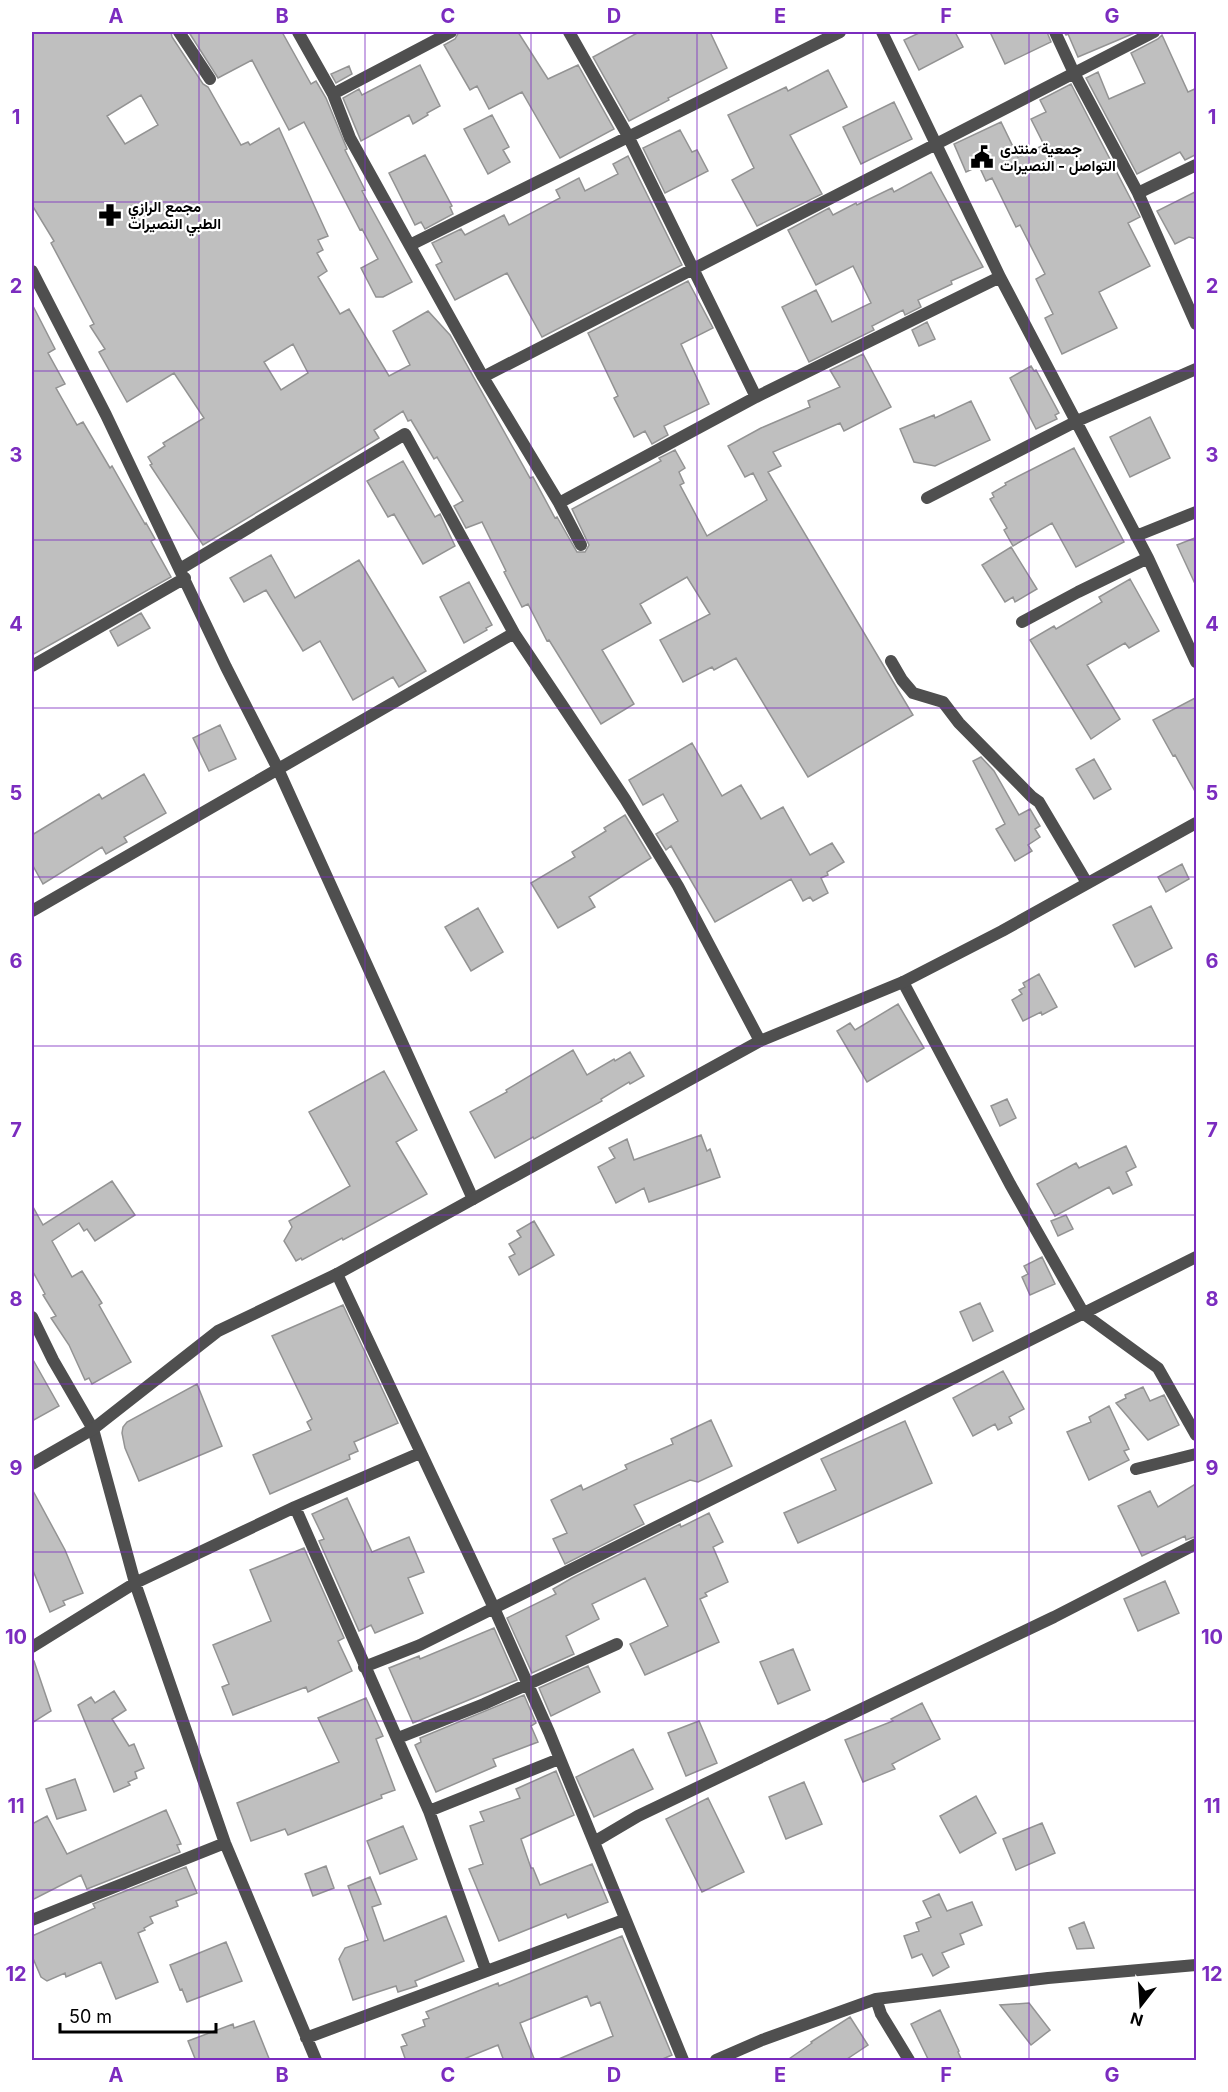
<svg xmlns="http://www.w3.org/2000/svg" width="1228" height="2092" font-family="Inter,Vazirmatn,sans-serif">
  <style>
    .building { fill: #bfbfbf; stroke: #939393; stroke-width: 1.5; fill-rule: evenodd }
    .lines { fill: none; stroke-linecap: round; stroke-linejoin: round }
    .service { stroke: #4f4f4f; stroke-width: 12 }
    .minor { stroke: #4f4f4f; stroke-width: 12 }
    .tertiary { stroke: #4f4f4f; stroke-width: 12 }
    .grid { fill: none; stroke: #7b2cbf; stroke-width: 1.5; stroke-opacity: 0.55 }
    .labels { text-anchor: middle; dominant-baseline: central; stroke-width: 4.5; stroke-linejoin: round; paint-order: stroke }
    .poi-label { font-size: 15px; font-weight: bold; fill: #000; stroke: #fff; text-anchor: start }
    .neatline { fill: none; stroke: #7b2cbf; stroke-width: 2 }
    .grid-label { font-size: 20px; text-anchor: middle; font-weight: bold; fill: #7b2cbf }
  </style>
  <rect width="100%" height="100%" fill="#fff"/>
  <path class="building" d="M 32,32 L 171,32 L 172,37 L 203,84 L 208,87 L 241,145 L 248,142 L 250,145 L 279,128 L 328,236 L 318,240 L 323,250 L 317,253 L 327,271 L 318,277 L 340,314 L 349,309 L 389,376 L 410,365 L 393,331 L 428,311 L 450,335 L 530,478 L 533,477 L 555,518 L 557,517 L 577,552 L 585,552 L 589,545 L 572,509 L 661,461 L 659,458 L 675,450 L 685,468 L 679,472 L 684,483 L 680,485 L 707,536 L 767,500 L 753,473 L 745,477 L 728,446 L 761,428 L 810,407 L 808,401 L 840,387 L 830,370 L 863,354 L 891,407 L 844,431 L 840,423 L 773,452 L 781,466 L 768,472 L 913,715 L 808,777 L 736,658 L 714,670 L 712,667 L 683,682 L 660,640 L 710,614 L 687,577 L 640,604 L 651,623 L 602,650 L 634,704 L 601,724 L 549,640 L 547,641 L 528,604 L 522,607 L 504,572 L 506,571 L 482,522 L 466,528 L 454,506 L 463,501 L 437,457 L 434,459 L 411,420 L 408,421 L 403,411 L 374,430 L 379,438 L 203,545 L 150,465 L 152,464 L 148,457 L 165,446 L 163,443 L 204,418 L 174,373 L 127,402 L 99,352 L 105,349 L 90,326 L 94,324 L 51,243 L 54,241 L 32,205 ZM 141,95 L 158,125 L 125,144 L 107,116 ZM 293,344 L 308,373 L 281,390 L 264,362 Z
    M 195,32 L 282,32 L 311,84 L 316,81 L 326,98 L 347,149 L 345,150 L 365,190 L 362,191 L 412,282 L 383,297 L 376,297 L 361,268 L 378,259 L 362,229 L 360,230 L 304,122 L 289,130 L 252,60 L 218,78 L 190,34 Z
    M 459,32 L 518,32 L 548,79 L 578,65 L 614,129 L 560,158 L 522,92 L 489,109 L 477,86 L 470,90 L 444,45 L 455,39 Z
    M 639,32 L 710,32 L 727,68 L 668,98 L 669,100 L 629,121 L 593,57 Z
    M 921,32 L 955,32 L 963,47 L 919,70 L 904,40 Z
    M 990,32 L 1047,32 L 1051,42 L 1005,64 Z
    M 1064,32 L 1137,32 L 1078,57 L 1068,34 L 1066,35 Z
    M 1162,35 L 1188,92 L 1197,88 L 1197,154 L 1185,160 L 1180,152 L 1137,174 L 1086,78 L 1098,72 L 1109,99 L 1145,83 L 1131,53 L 1158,39 Z
    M 420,65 L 440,106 L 427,113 L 428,115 L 413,124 L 409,115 L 361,141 L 343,98 L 359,89 L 362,95 Z
    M 349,66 L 352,74 L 336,83 L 331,74 Z
    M 828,70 L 847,107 L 790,135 L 822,194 L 757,226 L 732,180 L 754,168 L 728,115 L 786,87 L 788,91 Z
    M 1071,84 L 1140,217 L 1128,223 L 1150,266 L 1099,292 L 1117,328 L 1062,354 L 1045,318 L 1053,314 L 1036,279 L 1045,274 L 1020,225 L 1016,227 L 992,178 L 986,181 L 979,166 L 966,172 L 954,144 L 1001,122 L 1018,157 L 1044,145 L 1031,119 L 1046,112 L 1040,100 Z
    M 894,102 L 912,139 L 861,164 L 843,127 Z
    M 492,115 L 509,147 L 503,150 L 510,162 L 488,174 L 464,129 Z
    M 680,130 L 692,152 L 697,150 L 708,171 L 665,193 L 643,148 Z
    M 425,155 L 452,206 L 450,207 L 453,214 L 425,229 L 421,222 L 415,225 L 389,173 Z
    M 628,156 L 682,265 L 542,337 L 507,273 L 455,300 L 436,265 L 442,262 L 432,243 L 461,229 L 465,235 L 504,215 L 509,225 L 560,198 L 556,190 L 579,178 L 585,191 L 618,174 L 613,164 Z
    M 931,172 L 983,267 L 951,281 L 952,284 L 918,300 L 921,307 L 905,315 L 903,310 L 872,326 L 874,330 L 809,362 L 782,307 L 816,290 L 832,322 L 871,303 L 853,266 L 816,285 L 788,230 L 829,208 L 833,215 L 856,203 L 857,205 L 892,188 L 894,192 Z
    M 1197,191 L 1197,239 L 1189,237 L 1175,244 L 1157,211 Z
    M 688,281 L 713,328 L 681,344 L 709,404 L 664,426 L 668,435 L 652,444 L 645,431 L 634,437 L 614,398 L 618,396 L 588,333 Z
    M 32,304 L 55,349 L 48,353 L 65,384 L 56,388 L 77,425 L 83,422 L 110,468 L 112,466 L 145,524 L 146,523 L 155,539 L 151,541 L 171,577 L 32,655 Z
    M 927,322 L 935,339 L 919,346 L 912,330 Z
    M 1031,366 L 1034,371 L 1036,370 L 1059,413 L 1055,415 L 1057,419 L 1036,429 L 1010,378 Z
    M 971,401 L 990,440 L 935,466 L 914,462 L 900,429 L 934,415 L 935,418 Z
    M 1150,417 L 1170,458 L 1130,477 L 1110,437 Z
    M 1074,448 L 1124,542 L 1076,567 L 1052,523 L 1013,546 L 1004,530 L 1007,528 L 990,499 L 994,497 L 992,493 L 1006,485 L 1005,483 Z
    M 403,461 L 435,517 L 440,514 L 455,546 L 423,564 L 394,514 L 388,517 L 367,481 Z
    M 1197,537 L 1197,588 L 1177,545 Z
    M 1011,547 L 1037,589 L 1015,602 L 1013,597 L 1005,602 L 982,565 Z
    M 271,555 L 295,598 L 359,560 L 426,671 L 399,687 L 393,677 L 353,700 L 320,641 L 303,651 L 266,590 L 244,602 L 230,578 Z
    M 1130,579 L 1159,631 L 1129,648 L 1125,643 L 1087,665 L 1120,719 L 1091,739 L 1030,640 L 1054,626 L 1056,629 L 1102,602 L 1099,597 Z
    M 469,582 L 492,625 L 486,628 L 487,630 L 464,643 L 440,597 Z
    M 141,613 L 150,628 L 118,646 L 110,631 Z
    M 1197,697 L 1197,795 L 1175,755 L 1173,756 L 1153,720 Z
    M 220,725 L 236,759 L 209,771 L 193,738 Z
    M 692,743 L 722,796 L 741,785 L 761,819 L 783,807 L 810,855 L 832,843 L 844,862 L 827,872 L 828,875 L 821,878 L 828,893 L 813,901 L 810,897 L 803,901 L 791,879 L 715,922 L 671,846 L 666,850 L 656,834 L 678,821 L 663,794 L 643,805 L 629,780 Z
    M 981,757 L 994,771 L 1019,815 L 1030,809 L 1040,826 L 1035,829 L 1040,837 L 1028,845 L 1032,851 L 1015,861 L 996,829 L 1005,824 L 973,761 Z
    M 1094,759 L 1111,789 L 1094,799 L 1076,769 Z
    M 144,774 L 166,813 L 124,837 L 127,842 L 106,854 L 102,847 L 43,884 L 32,864 L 32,835 L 99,794 L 102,799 Z
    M 625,815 L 651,858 L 589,897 L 595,907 L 558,928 L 531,883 L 575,857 L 572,852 L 606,831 L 604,828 Z
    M 1182,864 L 1189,879 L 1166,892 L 1158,877 Z
    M 1151,906 L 1172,948 L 1135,967 L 1113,925 Z
    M 478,908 L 503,952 L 471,971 L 445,927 Z
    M 1039,974 L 1057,1007 L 1042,1015 L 1041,1012 L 1023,1021 L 1012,1000 L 1022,994 L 1019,990 L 1025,987 L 1023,983 Z
    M 898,1004 L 924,1048 L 867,1082 L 837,1031 L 850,1023 L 855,1030 Z
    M 573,1050 L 587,1075 L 614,1059 L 615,1061 L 630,1052 L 644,1076 L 630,1084 L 629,1082 L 601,1099 L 602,1101 L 534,1139 L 533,1137 L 495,1158 L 470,1112 L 507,1092 L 506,1090 Z
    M 384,1071 L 417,1130 L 396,1142 L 427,1194 L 343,1240 L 342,1238 L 302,1260 L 301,1258 L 296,1261 L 284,1241 L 292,1227 L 289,1221 L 350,1186 L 309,1112 Z
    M 1007,1099 L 1016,1118 L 1000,1126 L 991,1106 Z
    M 701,1135 L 707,1151 L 710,1149 L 720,1177 L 649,1202 L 644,1188 L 616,1203 L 598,1167 L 615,1158 L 609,1148 L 627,1139 L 634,1160 Z
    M 1126,1146 L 1136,1167 L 1126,1172 L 1132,1185 L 1113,1194 L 1109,1187 L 1055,1216 L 1037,1184 L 1076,1163 L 1079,1168 Z
    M 112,1181 L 135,1215 L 95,1241 L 87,1229 L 84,1231 L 79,1223 L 52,1241 L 72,1277 L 82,1271 L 102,1303 L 99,1305 L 131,1362 L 92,1384 L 89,1378 L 85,1380 L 69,1345 L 51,1318 L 56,1316 L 43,1295 L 45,1294 L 32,1270 L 32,1205 L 43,1225 Z
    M 1066,1215 L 1073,1229 L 1058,1236 L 1051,1221 Z
    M 534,1221 L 554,1255 L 519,1275 L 509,1257 L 515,1254 L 509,1244 L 521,1237 L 517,1231 Z
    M 1042,1257 L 1055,1284 L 1030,1295 L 1022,1277 L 1028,1274 L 1024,1266 Z
    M 980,1303 L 993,1331 L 973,1341 L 960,1312 Z
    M 343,1305 L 398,1423 L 354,1442 L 358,1451 L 349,1455 L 350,1459 L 270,1494 L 253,1455 L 311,1430 L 307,1422 L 312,1419 L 272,1336 Z
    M 32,1358 L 59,1406 L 32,1421 Z
    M 1003,1371 L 1024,1409 L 1009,1417 L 1012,1423 L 998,1430 L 995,1424 L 973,1436 L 953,1398 Z
    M 197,1384 L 222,1446 L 139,1481 L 125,1448 L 122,1433 L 123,1427 L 127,1422 Z
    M 1143,1387 L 1150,1401 L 1164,1395 L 1179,1425 L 1148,1440 L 1116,1403 L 1126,1398 L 1125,1395 Z
    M 1109,1406 L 1129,1449 L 1124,1451 L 1129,1460 L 1089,1480 L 1067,1432 L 1091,1422 L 1089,1417 Z
    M 711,1420 L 732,1466 L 698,1482 L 690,1480 L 634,1505 L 644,1524 L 565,1564 L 553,1539 L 567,1533 L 551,1500 L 581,1485 L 583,1490 L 627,1469 L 625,1465 L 673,1444 L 671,1439 Z
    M 905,1421 L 932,1483 L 798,1543 L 784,1513 L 836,1490 L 821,1459 Z
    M 1197,1483 L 1197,1536 L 1186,1540 L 1185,1536 L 1142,1556 L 1118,1506 L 1150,1491 L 1158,1507 Z
    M 32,1489 L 65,1550 L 83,1593 L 63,1601 L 65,1605 L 50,1612 L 32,1568 Z
    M 347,1498 L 372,1552 L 409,1537 L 424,1572 L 408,1578 L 423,1613 L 375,1633 L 371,1625 L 359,1631 L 319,1541 L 324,1539 L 312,1514 Z
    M 709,1513 L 723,1542 L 713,1547 L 728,1582 L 705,1593 L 707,1596 L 700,1599 L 719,1642 L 645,1675 L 630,1644 L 668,1626 L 645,1578 L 592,1604 L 599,1619 L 566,1636 L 574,1654 L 532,1673 L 507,1618 L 556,1594 L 553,1589 L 572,1578 L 680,1524 L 681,1527 Z
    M 304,1548 L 344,1638 L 338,1641 L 352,1671 L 308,1692 L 306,1687 L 233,1715 L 222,1687 L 229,1684 L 213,1645 L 271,1621 L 250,1570 Z
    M 1165,1581 L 1179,1613 L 1138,1631 L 1124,1599 Z
    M 494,1628 L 517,1680 L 413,1723 L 389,1668 L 419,1656 L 420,1659 Z
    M 793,1649 L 810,1690 L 778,1704 L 760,1662 Z
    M 32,1661 L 34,1661 L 51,1711 L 32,1723 Z
    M 588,1666 L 600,1692 L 551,1716 L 539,1688 Z
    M 114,1691 L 126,1710 L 112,1719 L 129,1746 L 134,1744 L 144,1768 L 135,1772 L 137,1778 L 128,1782 L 130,1785 L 114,1792 L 78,1705 L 91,1697 L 95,1703 Z
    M 524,1695 L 536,1723 L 531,1726 L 538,1742 L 493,1759 L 496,1766 L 436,1792 L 415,1745 L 421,1742 L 420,1738 Z
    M 366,1698 L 383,1736 L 376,1739 L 395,1790 L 381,1795 L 382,1798 L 288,1835 L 285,1829 L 251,1841 L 237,1803 L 339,1762 L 318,1718 Z
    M 922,1703 L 940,1739 L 892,1764 L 895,1769 L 863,1782 L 845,1740 L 893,1721 L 891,1719 Z
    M 699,1721 L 717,1763 L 686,1776 L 668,1733 Z
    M 633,1749 L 653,1789 L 594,1817 L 576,1777 Z
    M 556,1771 L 574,1815 L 521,1839 L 531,1868 L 533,1868 L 540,1885 L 592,1864 L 608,1902 L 568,1918 L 566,1914 L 499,1941 L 469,1869 L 483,1864 L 470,1826 L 484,1821 L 480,1812 L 520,1798 L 516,1789 Z
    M 75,1779 L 86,1810 L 57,1819 L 46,1789 Z
    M 804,1782 L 822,1824 L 786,1839 L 769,1797 Z
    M 976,1796 L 996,1833 L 960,1853 L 940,1816 Z
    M 708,1798 L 744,1872 L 702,1892 L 666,1819 Z
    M 166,1810 L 181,1844 L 177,1845 L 180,1852 L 87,1889 L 81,1875 L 32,1900 L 32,1824 L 47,1816 L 67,1854 Z
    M 1042,1823 L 1055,1853 L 1016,1870 L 1003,1839 Z
    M 403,1826 L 417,1859 L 380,1874 L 367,1841 Z
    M 326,1866 L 334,1888 L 313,1896 L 305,1874 Z
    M 186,1867 L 197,1893 L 176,1901 L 178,1906 L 150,1917 L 153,1923 L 144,1928 L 145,1930 L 138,1933 L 158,1982 L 116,1999 L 101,1962 L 66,1977 L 65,1973 L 47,1981 L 41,1977 L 32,1956 L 32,1936 L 95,1908 L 93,1904 Z
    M 370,1877 L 381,1904 L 372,1907 L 384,1941 L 446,1916 L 464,1961 L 415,1981 L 417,1986 L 398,1992 L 396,1986 L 353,2000 L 339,1959 L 345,1948 L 368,1940 L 348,1886 Z
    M 939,1894 L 947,1911 L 972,1902 L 982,1925 L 960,1934 L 964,1944 L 942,1953 L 949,1967 L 933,1976 L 922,1954 L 912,1958 L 904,1936 L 919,1931 L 916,1923 L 931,1917 L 923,1901 Z
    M 1084,1922 L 1094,1948 L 1077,1949 L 1069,1928 Z
    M 622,1936 L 672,2055 L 658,2061 L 554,2061 L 613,2036 L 600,2002 L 591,2006 L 587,1996 L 520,2023 L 535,2061 L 504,2061 L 498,2045 L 459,2061 L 406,2061 L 401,2047 L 407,2045 L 402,2035 L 425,2026 L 423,2020 L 429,2018 L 426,2012 L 498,1983 L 499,1986 Z
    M 226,1942 L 242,1981 L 187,2002 L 182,1989 L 180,1990 L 170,1965 Z
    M 1029,2003 L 1050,2030 L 1031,2045 L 1000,2005 Z
    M 940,2010 L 959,2051 L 958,2052 L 962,2061 L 929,2061 L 911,2024 Z
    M 850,2017 L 868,2045 L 844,2061 L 786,2061 L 812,2043 L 811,2042 Z
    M 254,2021 L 270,2061 L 196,2061 L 188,2041 L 233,2024 L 234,2028 Z"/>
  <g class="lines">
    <path class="service" d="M 179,32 L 210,79
      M 891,661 L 902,680 L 913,693 L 943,702 L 959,723 L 1032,797 L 1039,802 L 1087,883"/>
    <path class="minor" d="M 298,32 L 333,94 L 350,138 L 483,377 L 559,503 L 581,545
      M 569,32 L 628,136 L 756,397
      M 882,32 L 1000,277 L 1148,558 L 1196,662
      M 1055,32 L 1074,73 L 1138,193 L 1196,324
      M 333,94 L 451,32
      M 1138,193 L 1196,165
      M 410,245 L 840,32
      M 32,271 L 106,415 L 226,667 L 278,769 L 473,1199
      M 483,377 L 1154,32
      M 927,498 L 1077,421 L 1196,369
      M 559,503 L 756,397 L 1000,277
      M 1136,536 L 1196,512
      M 180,569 L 405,434 L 514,633 L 625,799 L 678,886 L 760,1041
      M 1022,622 L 1078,592 L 1148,558
      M 32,666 L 185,578
      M 32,911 L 514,633
      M 903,982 L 1010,1184 L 1084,1314 L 1158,1368 L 1196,1435
      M 337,1274 L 494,1608 L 549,1732 L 683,2060
      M 32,1317 L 53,1360 L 93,1429 L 135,1583 L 225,1843 L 316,2060
      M 1136,1469 L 1196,1454
      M 295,1507 L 429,1811 L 486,1971
      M 32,1647 L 135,1583 L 295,1507 L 420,1453
      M 364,1667 L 420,1645 L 1196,1257
      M 398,1738 L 484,1704 L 617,1644
      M 429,1811 L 559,1759
      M 594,1842 L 638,1816 L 1054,1617 L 1196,1544
      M 32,1920 L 225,1843
      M 876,1999 L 881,2014 L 909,2060
      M 306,2038 L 624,1920
      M 716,2060 L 762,2040 L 876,1999 L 1048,1978 L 1196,1965"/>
    <path class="tertiary" d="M 32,1464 L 93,1429 L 218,1331 L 337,1274 L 760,1041 L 903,982 L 1002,931 L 1196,823"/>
  </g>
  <path class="grid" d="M 199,32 L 199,2060M 365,32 L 365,2060M 531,32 L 531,2060M 697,32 L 697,2060M 863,32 L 863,2060M 1029,32 L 1029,2060M 32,202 L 1196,202M 32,371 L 1196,371M 32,540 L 1196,540M 32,708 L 1196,708M 32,877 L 1196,877M 32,1046 L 1196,1046M 32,1215 L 1196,1215M 32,1384 L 1196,1384M 32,1552 L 1196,1552M 32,1721 L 1196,1721M 32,1890 L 1196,1890"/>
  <defs>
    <g id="civic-bare" transform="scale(1.8)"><path d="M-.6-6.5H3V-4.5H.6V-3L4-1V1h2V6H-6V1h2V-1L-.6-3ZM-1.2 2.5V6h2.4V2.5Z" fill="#000" stroke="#fff" stroke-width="2.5" paint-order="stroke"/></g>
    <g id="pharmacy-bare" transform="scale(1.8)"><path d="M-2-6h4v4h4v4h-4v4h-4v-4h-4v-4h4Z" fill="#000" stroke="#fff" stroke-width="2.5" paint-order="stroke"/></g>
  </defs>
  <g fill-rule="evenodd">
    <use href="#civic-bare" x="982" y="157"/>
    <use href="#pharmacy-bare" x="110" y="215"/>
  </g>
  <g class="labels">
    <g class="poi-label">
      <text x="1000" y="148">جمعية منتدى<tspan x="1000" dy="17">التواصل - النصيرات</tspan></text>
      <text x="128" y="206">مجمع الرازي<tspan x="128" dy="17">الطبي النصيرات</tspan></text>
    </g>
  </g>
  <rect width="1228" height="2092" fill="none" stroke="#ffffff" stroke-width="66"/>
  <g transform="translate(1141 2005) rotate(197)" stroke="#ffffff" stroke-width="4.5" paint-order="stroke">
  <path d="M0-4.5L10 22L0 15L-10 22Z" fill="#000000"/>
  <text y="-9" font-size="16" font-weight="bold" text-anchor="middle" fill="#000000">N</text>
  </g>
  <path d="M60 2023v9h156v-9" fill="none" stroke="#000000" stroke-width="3"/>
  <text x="69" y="2023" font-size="18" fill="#000000" stroke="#ffffff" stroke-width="4.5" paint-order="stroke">50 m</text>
  <rect x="33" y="33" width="1162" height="2026" class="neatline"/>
  <g class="grid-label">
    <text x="116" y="23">A</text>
    <text x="282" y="23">B</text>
    <text x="448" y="23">C</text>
    <text x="614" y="23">D</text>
    <text x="780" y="23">E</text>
    <text x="946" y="23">F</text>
    <text x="1112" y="23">G</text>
    <text x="16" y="124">1</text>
    <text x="1212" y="124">1</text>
    <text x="16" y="293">2</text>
    <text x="1212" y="293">2</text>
    <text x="16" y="462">3</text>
    <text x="1212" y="462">3</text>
    <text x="16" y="631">4</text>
    <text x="1212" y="631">4</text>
    <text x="16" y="800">5</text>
    <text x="1212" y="800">5</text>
    <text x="16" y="968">6</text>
    <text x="1212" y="968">6</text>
    <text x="16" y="1137">7</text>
    <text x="1212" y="1137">7</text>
    <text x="16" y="1306">8</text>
    <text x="1212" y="1306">8</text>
    <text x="16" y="1475">9</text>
    <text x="1212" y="1475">9</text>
    <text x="16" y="1644">10</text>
    <text x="1212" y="1644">10</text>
    <text x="16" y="1813">11</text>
    <text x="1212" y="1813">11</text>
    <text x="16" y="1981">12</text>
    <text x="1212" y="1981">12</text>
    <text x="116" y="2082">A</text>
    <text x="282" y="2082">B</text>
    <text x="448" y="2082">C</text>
    <text x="614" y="2082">D</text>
    <text x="780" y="2082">E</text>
    <text x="946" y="2082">F</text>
    <text x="1112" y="2082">G</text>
  </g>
</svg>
